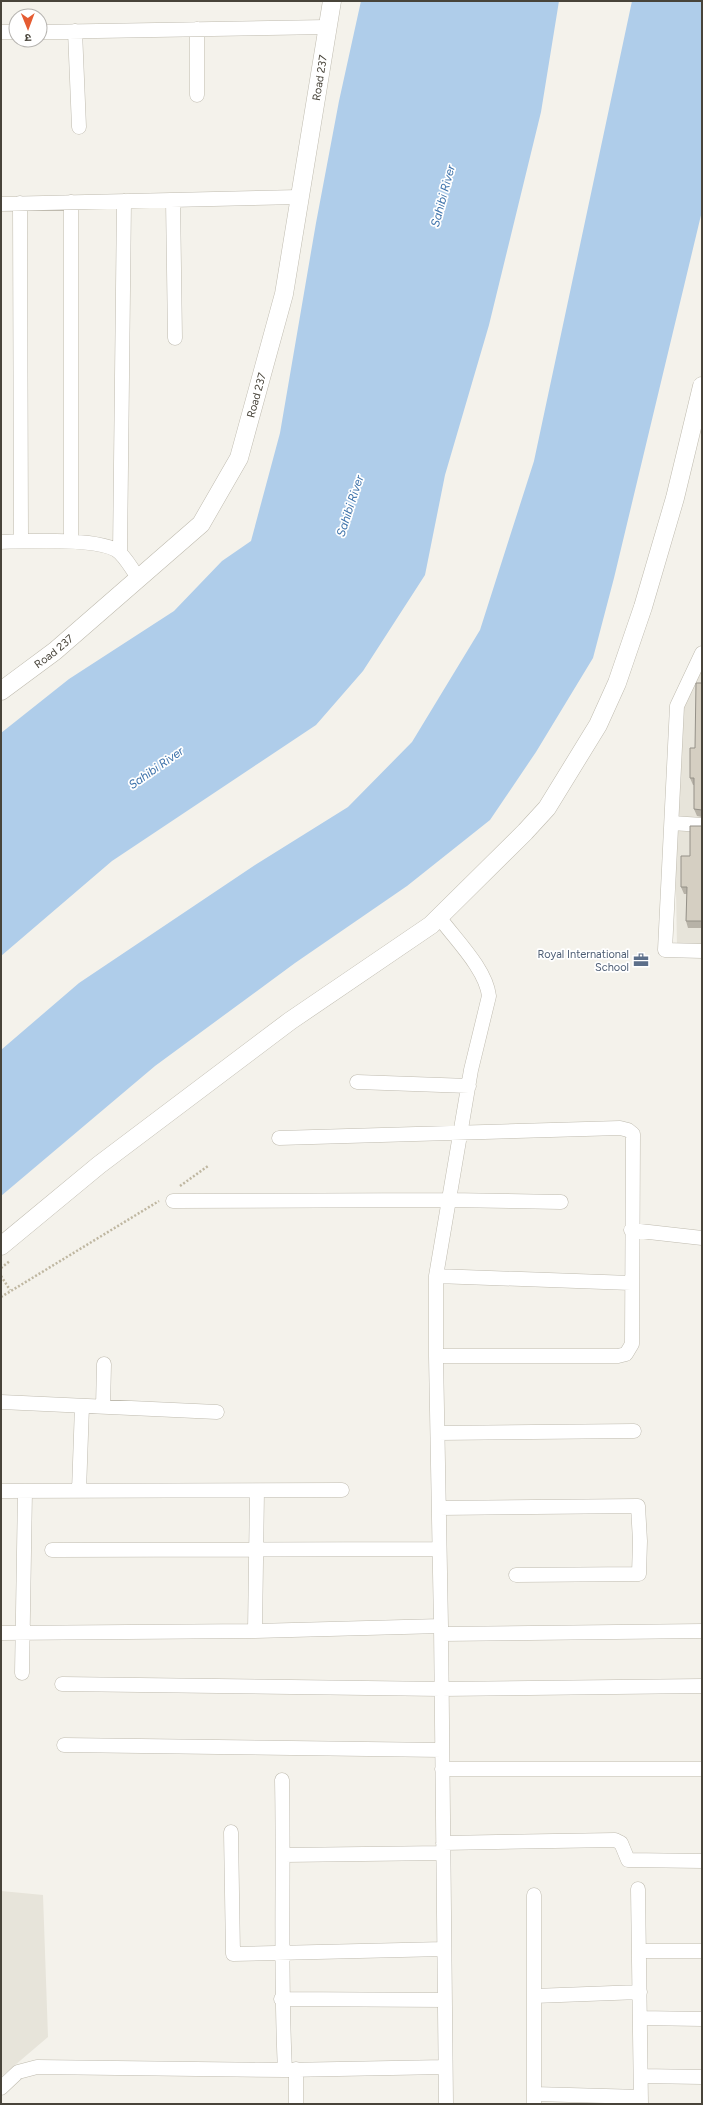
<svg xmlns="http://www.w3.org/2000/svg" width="703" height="2105" font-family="Figtree,'Noto Sans Devanagari',sans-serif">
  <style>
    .residential { fill: #e7e4da }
    .water { fill: #afcdea }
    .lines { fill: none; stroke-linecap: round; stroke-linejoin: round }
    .minor-casing { stroke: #bfbbaf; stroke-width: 15 }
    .tertiary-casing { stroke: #bfbbaf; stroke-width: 19 }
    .path { stroke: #bfb7a1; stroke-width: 2.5; stroke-dasharray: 2 2; stroke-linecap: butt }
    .minor { stroke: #fff; stroke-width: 14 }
    .tertiary { stroke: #fff; stroke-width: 18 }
    .wall { fill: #b7b2a7 }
    .building { fill: #d5cfc2; stroke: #959188 }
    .labels { text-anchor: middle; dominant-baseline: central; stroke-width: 3.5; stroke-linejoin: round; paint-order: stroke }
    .street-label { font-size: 11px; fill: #48443a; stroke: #fff }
    .service-label { font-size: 11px; fill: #4e5e75; stroke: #fff; text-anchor: end }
    .water-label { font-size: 12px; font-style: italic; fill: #3d72aa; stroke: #fff }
  </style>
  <rect width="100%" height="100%" fill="#f4f2eb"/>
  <path class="residential" d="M 702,649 L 702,948 L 677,948 L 673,716 Z
    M 1,1891 L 43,1895 L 48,2037 L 1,2077 Z"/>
  <path class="water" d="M 361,1 L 559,1 L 541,112 L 489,325 L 445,475 L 425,575 L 363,671 L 316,725 L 112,861 L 1,956 L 1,733 L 69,679 L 174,611 L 222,561 L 251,541 L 280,433 L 316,223 L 339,101 Z
    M 632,1 L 702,1 L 702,211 L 614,578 L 593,658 L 536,752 L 490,820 L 407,886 L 295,963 L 155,1066 L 1,1196 L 1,1050 L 79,983 L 255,865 L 348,807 L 412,742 L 480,630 L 534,461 Z"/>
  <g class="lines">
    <g class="minor-casing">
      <path id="minor" d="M 75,31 L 79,127
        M 1,32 L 16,32
        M 40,32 L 327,27
        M 197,95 L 197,29
        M 173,200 L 175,338
        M 20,203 L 21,541
        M 1,204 L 299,197
        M 71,541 L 71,202
        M 1,542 C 25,541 104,537 120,553 C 127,560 133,570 138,578
        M 120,553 L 124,201
        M 702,653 L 677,706 L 665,950 L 702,951
        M 672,823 L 702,825
        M 439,917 C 455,939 486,969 489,996 L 471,1070 L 436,1276 L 436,1356 L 441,1626 L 446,2104
        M 357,1082 L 469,1086
        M 279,1138 L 620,1128 L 628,1130 L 633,1134 L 632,1344 L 626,1354 L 618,1356 L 436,1356
        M 173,1201 L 449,1200 L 561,1202
        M 631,1230 L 702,1238
        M 436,1276 L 631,1283
        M 1,1402 L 217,1412
        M 103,1407 L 104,1364
        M 438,1433 L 634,1431
        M 1,1491 L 342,1490
        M 79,1491 L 82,1406
        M 439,1508 L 638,1506 L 640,1541 L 639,1574 L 516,1575
        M 52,1550 L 439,1549
        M 255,1631 L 257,1491
        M 1,1633 L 255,1631 L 441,1626
        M 441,1634 L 702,1631
        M 22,1673 L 25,1491
        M 62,1684 L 441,1689 L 702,1686
        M 64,1745 L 442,1750
        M 442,1769 L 702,1769
        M 282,1780 C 284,1877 280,1973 285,2070
        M 231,1832 L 233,1954 L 444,1949
        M 443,1843 L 615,1840 L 621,1843 L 628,1860 L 702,1861
        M 284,1855 L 443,1853
        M 638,1889 L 641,2104
        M 534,1895 L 534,2104
        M 639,1951 L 702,1951
        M 534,1996 L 640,1992
        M 281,1999 L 445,2000
        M 640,2018 L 702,2019
        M 296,2069 L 296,2104
        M 641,2076 L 702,2077
        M 1,2088 L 18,2072 L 37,2067 L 285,2070 L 445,2067
        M 534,2094 L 641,2097"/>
    </g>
    <g class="tertiary-casing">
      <g id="tertiary">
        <path id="s1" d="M 1,691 L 55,651 L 201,524 L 239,458 L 284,294 L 332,1"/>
        <path d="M 1,1246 L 99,1165 L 290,1021 L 431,925 L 525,832 L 547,808 L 598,725 L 617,683 L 643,607 L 675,498 L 702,386"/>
      </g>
    </g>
    <path class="path" d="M 180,1186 L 208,1166
      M 1,1268 L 10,1261
      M 1,1276 L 10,1290
      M 1,1297 L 159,1201"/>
    <use href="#minor" class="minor"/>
    <use href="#tertiary" class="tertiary"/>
  </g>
  <path class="wall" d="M 702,683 L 702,817 L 697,816 L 694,809 L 694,785 L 693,785 L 690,778 L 695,748 Z
    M 702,826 L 702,928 L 688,928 L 686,921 L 687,894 L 684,894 L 681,887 L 690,856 Z"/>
  <path class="building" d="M 696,683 L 702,683 L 702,810 L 694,809 L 694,778 L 690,778 L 690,748 L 695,748 Z
    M 690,826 L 702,826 L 702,921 L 686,921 L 687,887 L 681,887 L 681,856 L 690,856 Z"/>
  <defs>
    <g id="office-bare" transform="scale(1.2)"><path d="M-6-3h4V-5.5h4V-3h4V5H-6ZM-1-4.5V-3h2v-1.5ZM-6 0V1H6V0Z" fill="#5c6f8a" stroke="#fff" stroke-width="2.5" paint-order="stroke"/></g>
  </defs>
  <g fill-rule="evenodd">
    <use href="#office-bare" x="641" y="960"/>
  </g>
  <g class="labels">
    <g class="street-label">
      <text stroke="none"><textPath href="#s1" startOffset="726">Road 237</textPath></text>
      <text stroke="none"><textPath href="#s1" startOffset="402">Road 237</textPath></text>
      <text stroke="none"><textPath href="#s1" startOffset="66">Road 237</textPath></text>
    </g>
    <g class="service-label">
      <text x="629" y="954">Royal International<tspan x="629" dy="13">School</tspan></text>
    </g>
    <g class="water-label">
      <text transform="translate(443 196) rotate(-75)">Sahibi River</text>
      <text transform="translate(350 506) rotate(-72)">Sahibi River</text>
      <text transform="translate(156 768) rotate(-35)">Sahibi River</text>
    </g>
  </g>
  <rect width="703" height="2105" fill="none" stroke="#48443a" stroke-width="4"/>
  <g transform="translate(28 28) rotate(179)"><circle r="19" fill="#ffffff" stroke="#b6b4b0"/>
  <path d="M0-3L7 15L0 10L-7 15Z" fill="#e55c32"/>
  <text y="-6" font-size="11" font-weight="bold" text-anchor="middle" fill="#48443a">उ</text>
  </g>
</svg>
